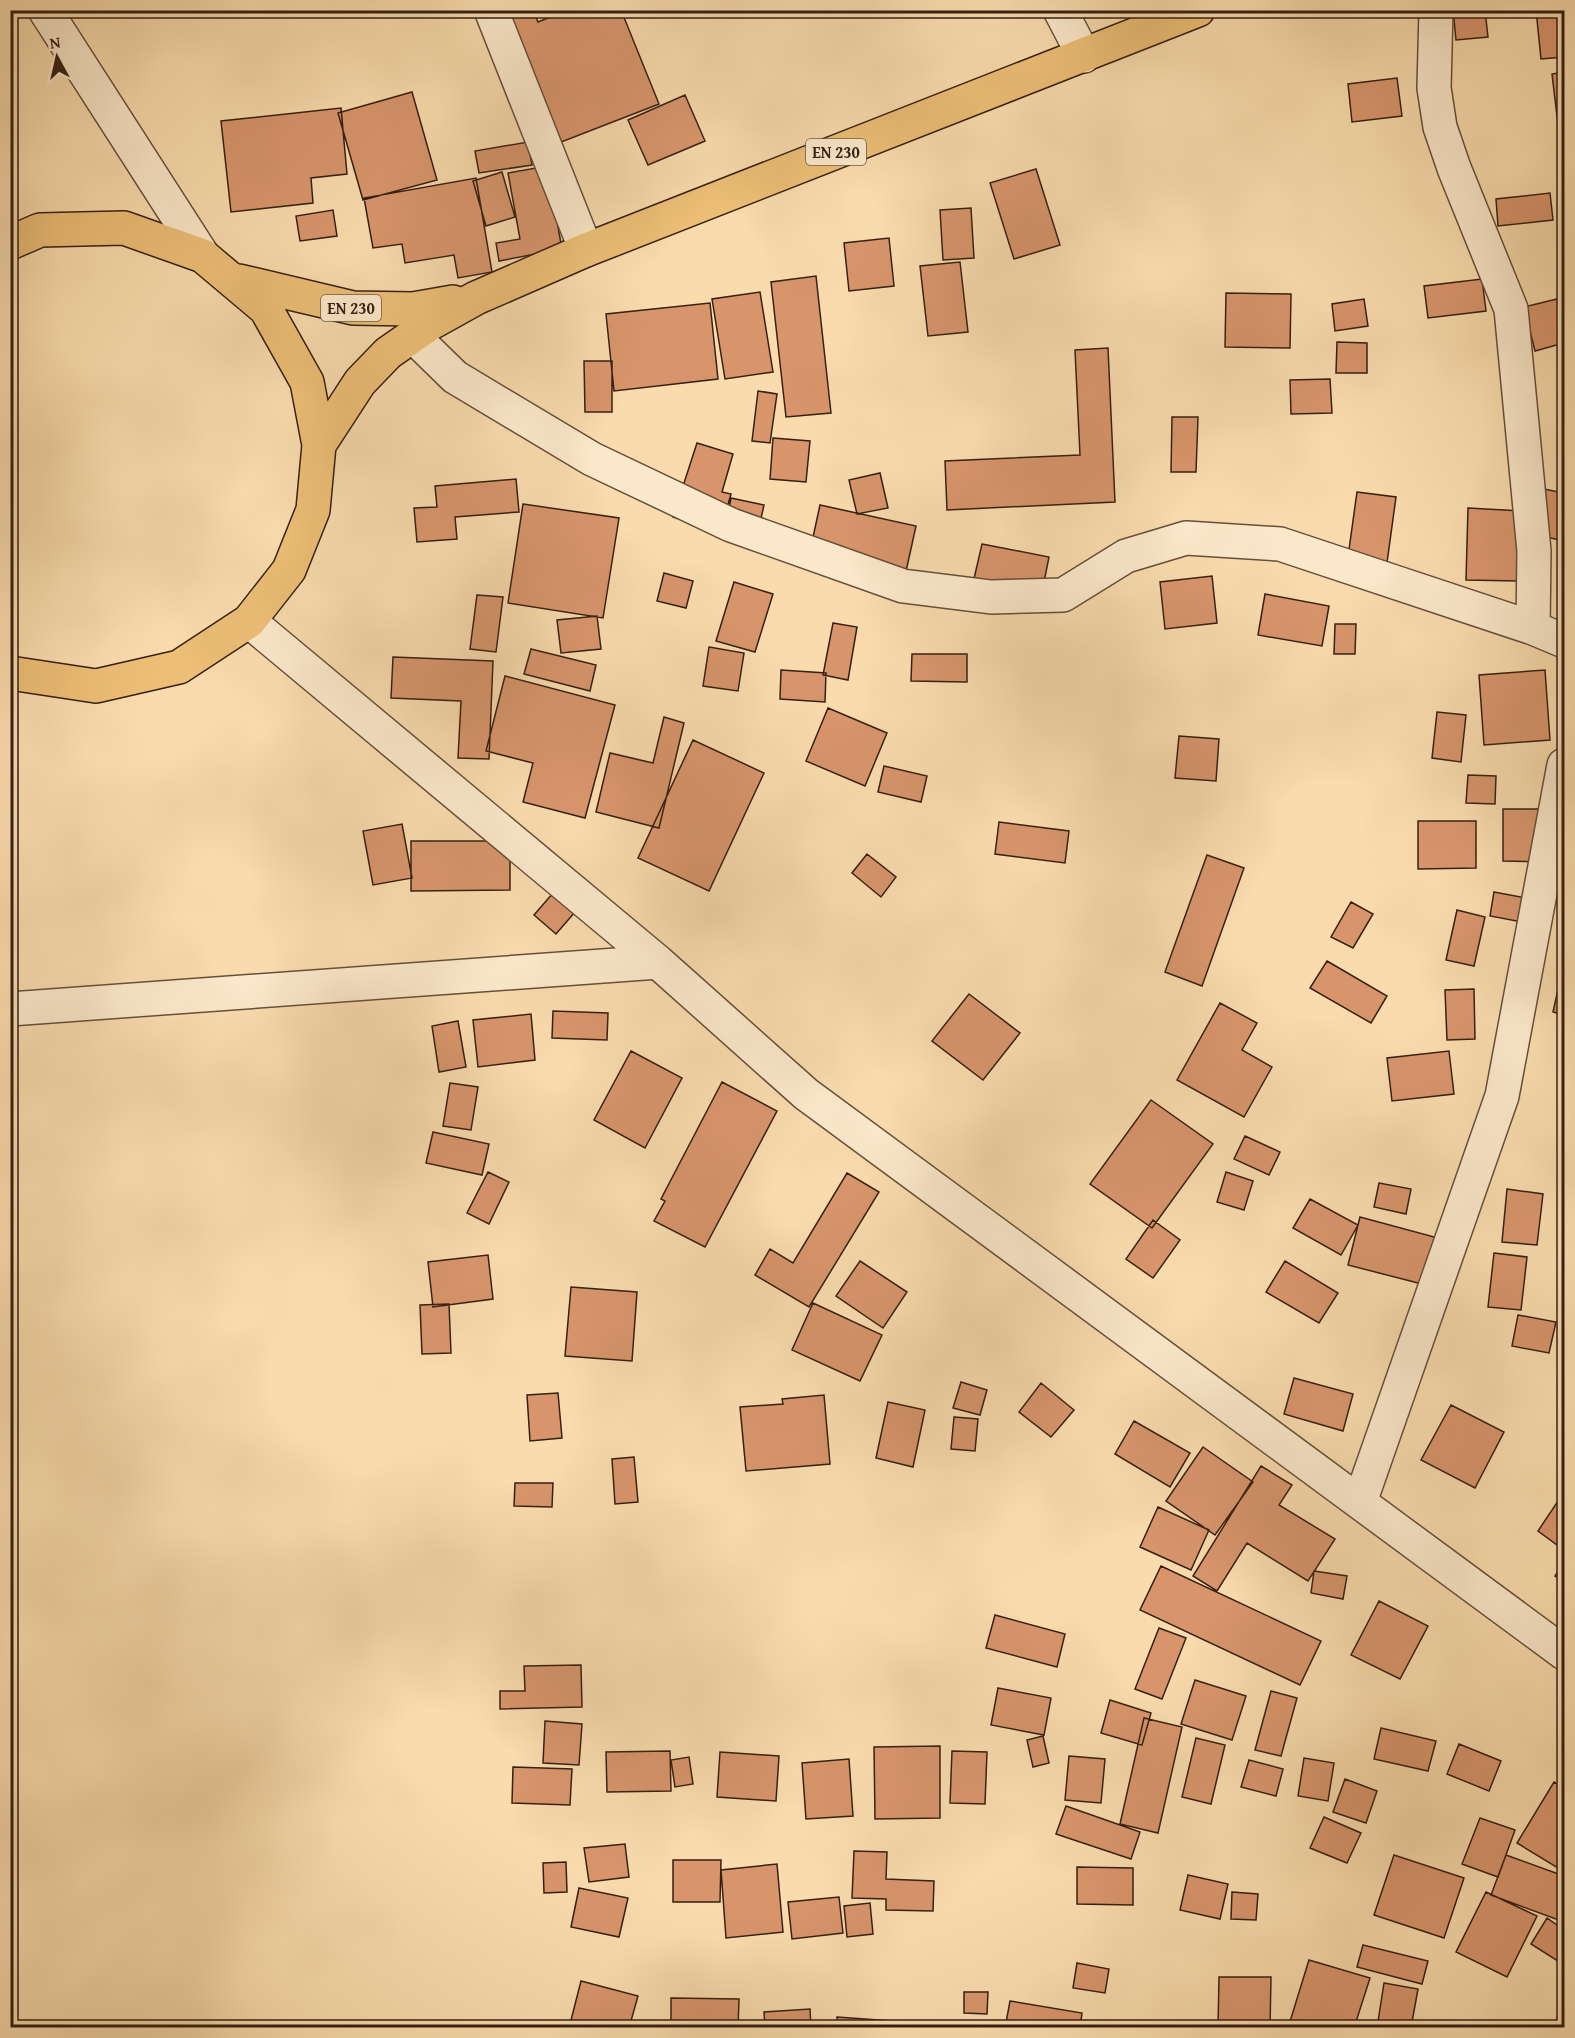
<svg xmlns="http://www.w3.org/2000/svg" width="1575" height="2038" font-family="'Gentium Book Plus',serif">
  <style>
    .building { fill: #d8956c; stroke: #352013; stroke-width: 1.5 }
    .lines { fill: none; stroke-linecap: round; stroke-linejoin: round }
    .minor-casing { stroke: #664f3a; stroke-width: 36 }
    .primary-casing { stroke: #352013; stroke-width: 36 }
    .minor { stroke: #fbe8ca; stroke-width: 33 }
    .primary { stroke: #ecbe76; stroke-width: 33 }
    .labels { text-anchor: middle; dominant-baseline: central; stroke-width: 4.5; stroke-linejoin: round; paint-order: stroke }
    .shield { fill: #fbe8ca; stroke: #705c4a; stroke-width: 1.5 }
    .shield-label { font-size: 16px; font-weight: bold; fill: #352013 }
  </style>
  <rect width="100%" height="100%" fill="#f9dbad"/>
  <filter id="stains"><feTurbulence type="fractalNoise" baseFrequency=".00333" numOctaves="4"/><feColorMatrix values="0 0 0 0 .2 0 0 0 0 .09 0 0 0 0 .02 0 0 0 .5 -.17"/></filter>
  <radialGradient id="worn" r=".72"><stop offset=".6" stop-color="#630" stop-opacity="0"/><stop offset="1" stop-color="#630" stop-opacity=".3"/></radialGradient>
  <path class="building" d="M 516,10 L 533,10 L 538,22 L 568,10 L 621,10 L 659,104 L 556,144 L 502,16 Z
    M 1453,10 L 1485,10 L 1488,37 L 1456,40 Z
    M 1536,10 L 1564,10 L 1564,57 L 1541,59 Z
    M 1564,72 L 1564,133 L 1559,133 L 1552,74 Z
    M 1397,78 L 1402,116 L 1352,122 L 1348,84 Z
    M 412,92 L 437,180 L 363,200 L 338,113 Z
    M 685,95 L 705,141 L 648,165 L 628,120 Z
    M 341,108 L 347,174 L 311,178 L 313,203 L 231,212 L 221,121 Z
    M 528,142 L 532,165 L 479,173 L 475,151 Z
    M 547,166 L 562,249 L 499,261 L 496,243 L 520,239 L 508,173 Z
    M 1036,169 L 1060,245 L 1014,259 L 990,183 Z
    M 502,172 L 515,217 L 486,226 L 473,181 Z
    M 476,178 L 492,272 L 458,278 L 454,255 L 405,263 L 402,244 L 373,248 L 364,198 Z
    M 1550,193 L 1553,220 L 1498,226 L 1496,199 Z
    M 971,208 L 974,258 L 943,260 L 940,210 Z
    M 333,210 L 337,236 L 300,241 L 296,216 Z
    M 889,238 L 894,286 L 849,291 L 844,243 Z
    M 960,262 L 968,332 L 928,336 L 920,266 Z
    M 816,276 L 831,413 L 786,417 L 771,282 Z
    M 1482,279 L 1486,311 L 1428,318 L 1424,286 Z
    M 760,292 L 773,372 L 725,379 L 712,299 Z
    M 1226,293 L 1291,294 L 1290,348 L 1225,347 Z
    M 1364,299 L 1368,326 L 1335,331 L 1332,304 Z
    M 1557,299 L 1564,327 L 1564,343 L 1535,351 L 1524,307 Z
    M 710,303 L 718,379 L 614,391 L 606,314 Z
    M 1337,342 L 1367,343 L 1367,373 L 1336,373 Z
    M 1108,348 L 1115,502 L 947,510 L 945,461 L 1080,455 L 1075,350 Z
    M 584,361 L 612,361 L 612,412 L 585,412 Z
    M 1330,379 L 1332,413 L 1291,414 L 1290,380 Z
    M 758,391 L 777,394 L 770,443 L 752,441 Z
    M 1172,417 L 1198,417 L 1196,472 L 1171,472 Z
    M 773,438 L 810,441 L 806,482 L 770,479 Z
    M 697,443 L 733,454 L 722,492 L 731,494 L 720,532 L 673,517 Z
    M 880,473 L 888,508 L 857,514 L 849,480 Z
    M 516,479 L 519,512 L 455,517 L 457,539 L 417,542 L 414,508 L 437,507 L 435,486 Z
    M 1539,488 L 1564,493 L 1564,541 L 1529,533 Z
    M 1357,492 L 1396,497 L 1386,570 L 1347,564 Z
    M 731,498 L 764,505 L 755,545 L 723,538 Z
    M 523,504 L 619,518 L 603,618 L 508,603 Z
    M 820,505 L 916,526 L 903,585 L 807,565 Z
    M 1468,508 L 1522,511 L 1519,581 L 1466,580 Z
    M 982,544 L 1049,557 L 1041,597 L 973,583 Z
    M 664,573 L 693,581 L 686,608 L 657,601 Z
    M 1212,576 L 1217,623 L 1165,629 L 1160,582 Z
    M 734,582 L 773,594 L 755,652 L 716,641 Z
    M 1265,594 L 1329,606 L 1322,646 L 1258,635 Z
    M 477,595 L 503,597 L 496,652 L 470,649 Z
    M 597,616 L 601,649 L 561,653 L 557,620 Z
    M 833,623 L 857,627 L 848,680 L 823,675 Z
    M 1335,624 L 1356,624 L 1355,654 L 1334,654 Z
    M 709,647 L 744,653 L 738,691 L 703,686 Z
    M 531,649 L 596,665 L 590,691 L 524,674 Z
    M 912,654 L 967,654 L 967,682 L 911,681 Z
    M 393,657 L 493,661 L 489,759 L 458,758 L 461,701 L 391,698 Z
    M 781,670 L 826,673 L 825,702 L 780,699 Z
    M 1545,670 L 1550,740 L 1484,745 L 1479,675 Z
    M 505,676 L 615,705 L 585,818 L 523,802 L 533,763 L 486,751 Z
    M 828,708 L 887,733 L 865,786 L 806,761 Z
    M 1437,712 L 1466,715 L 1461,762 L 1432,758 Z
    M 664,717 L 684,723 L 659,828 L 596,812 L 610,753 L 653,763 Z
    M 1179,736 L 1219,739 L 1216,781 L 1175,778 Z
    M 693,740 L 764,773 L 709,891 L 638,858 Z
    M 884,766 L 927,776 L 921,802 L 878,792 Z
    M 1468,775 L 1496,776 L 1495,804 L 1466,803 Z
    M 1503,809 L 1556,809 L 1555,862 L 1503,861 Z
    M 1418,821 L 1476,821 L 1476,868 L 1418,869 Z
    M 999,822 L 1069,831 L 1065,863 L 995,854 Z
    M 402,824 L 412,878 L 373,885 L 363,831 Z
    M 411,841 L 510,841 L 510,890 L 411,891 Z
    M 867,854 L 896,877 L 881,897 L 852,873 Z
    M 1207,855 L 1244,868 L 1202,986 L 1165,972 Z
    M 1494,892 L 1537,900 L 1532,924 L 1490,916 Z
    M 553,893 L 575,912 L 556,934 L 534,915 Z
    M 1351,902 L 1373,914 L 1353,948 L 1331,937 Z
    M 1457,910 L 1485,917 L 1474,966 L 1446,960 Z
    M 1327,961 L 1387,996 L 1371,1023 L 1310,988 Z
    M 1564,962 L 1564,1015 L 1553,1012 Z
    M 1474,989 L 1475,1039 L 1447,1040 L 1445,990 Z
    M 969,994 L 1020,1033 L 983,1080 L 932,1041 Z
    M 1220,1003 L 1257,1023 L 1242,1050 L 1272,1067 L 1244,1117 L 1177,1080 Z
    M 553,1011 L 608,1013 L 607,1040 L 552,1038 Z
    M 531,1014 L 535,1060 L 478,1067 L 473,1020 Z
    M 458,1021 L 466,1067 L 439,1072 L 432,1026 Z
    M 631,1051 L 682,1078 L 645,1148 L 594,1120 Z
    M 1449,1051 L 1454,1094 L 1392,1101 L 1387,1058 Z
    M 722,1082 L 777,1111 L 705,1247 L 654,1221 L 665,1201 L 661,1199 Z
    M 450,1083 L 478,1087 L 471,1130 L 443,1126 Z
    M 1151,1100 L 1213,1144 L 1152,1228 L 1090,1184 Z
    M 433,1132 L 489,1144 L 482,1175 L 426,1163 Z
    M 1245,1136 L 1280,1152 L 1269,1175 L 1234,1159 Z
    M 488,1172 L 509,1182 L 489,1224 L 467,1213 Z
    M 1226,1172 L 1253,1181 L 1244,1210 L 1217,1202 Z
    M 847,1173 L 879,1192 L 809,1307 L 755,1275 L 770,1249 L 793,1263 Z
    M 1379,1183 L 1411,1189 L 1406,1214 L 1374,1207 Z
    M 1507,1189 L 1543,1194 L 1537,1245 L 1502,1242 Z
    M 1310,1199 L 1358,1225 L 1341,1255 L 1293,1228 Z
    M 1360,1217 L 1438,1238 L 1426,1285 L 1348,1265 Z
    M 1153,1220 L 1180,1240 L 1153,1278 L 1126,1259 Z
    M 1494,1253 L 1527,1257 L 1521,1310 L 1488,1307 Z
    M 488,1255 L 493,1299 L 433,1307 L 428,1262 Z
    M 860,1261 L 907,1292 L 883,1328 L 836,1296 Z
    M 1285,1261 L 1338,1293 L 1319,1323 L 1266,1292 Z
    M 571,1287 L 637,1292 L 632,1361 L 565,1356 Z
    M 813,1303 L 882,1335 L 860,1381 L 792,1350 Z
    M 449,1304 L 451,1353 L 422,1354 L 420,1305 Z
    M 1518,1315 L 1556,1322 L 1549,1353 L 1512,1346 Z
    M 1294,1378 L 1353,1394 L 1343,1431 L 1284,1414 Z
    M 961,1382 L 987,1390 L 980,1415 L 953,1408 Z
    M 1041,1383 L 1074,1410 L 1051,1437 L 1019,1412 Z
    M 558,1393 L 562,1438 L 530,1441 L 527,1395 Z
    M 824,1395 L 830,1464 L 746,1471 L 740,1407 L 783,1404 L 782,1399 Z
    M 888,1402 L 925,1410 L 913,1467 L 876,1458 Z
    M 1451,1405 L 1504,1432 L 1475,1488 L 1421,1460 Z
    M 954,1417 L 978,1419 L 975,1451 L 951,1449 Z
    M 1134,1421 L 1190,1453 L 1170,1487 L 1115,1454 Z
    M 1203,1447 L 1253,1482 L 1215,1535 L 1166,1501 Z
    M 634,1457 L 638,1502 L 615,1504 L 612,1459 Z
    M 1261,1466 L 1292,1485 L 1279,1505 L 1335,1539 L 1308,1581 L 1247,1543 L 1217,1591 L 1193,1576 Z
    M 515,1483 L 553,1483 L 552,1507 L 514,1506 Z
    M 1560,1498 L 1564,1501 L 1564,1550 L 1538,1531 Z
    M 1158,1507 L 1209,1530 L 1191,1570 L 1140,1547 Z
    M 1564,1562 L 1564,1582 L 1555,1576 Z
    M 1161,1566 L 1321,1641 L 1300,1685 L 1140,1610 Z
    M 1314,1571 L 1347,1576 L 1343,1599 L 1311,1593 Z
    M 1379,1601 L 1428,1626 L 1400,1679 L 1351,1655 Z
    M 995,1615 L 1065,1634 L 1057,1667 L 986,1648 Z
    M 1159,1628 L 1186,1638 L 1162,1699 L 1135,1689 Z
    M 581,1665 L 582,1707 L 500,1709 L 500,1691 L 525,1691 L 524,1666 Z
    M 1195,1680 L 1246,1696 L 1232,1740 L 1181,1724 Z
    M 998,1688 L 1051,1698 L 1044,1735 L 991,1725 Z
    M 1271,1691 L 1297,1698 L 1281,1756 L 1255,1750 Z
    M 1110,1700 L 1151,1713 L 1142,1745 L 1101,1733 Z
    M 1144,1718 L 1182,1727 L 1158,1833 L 1120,1824 Z
    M 545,1721 L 582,1724 L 579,1765 L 543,1763 Z
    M 1381,1728 L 1436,1741 L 1428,1771 L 1374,1759 Z
    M 1043,1736 L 1049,1763 L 1033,1767 L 1027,1740 Z
    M 1196,1738 L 1225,1745 L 1211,1804 L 1182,1797 Z
    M 1459,1744 L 1501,1761 L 1489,1791 L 1447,1774 Z
    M 940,1746 L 940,1818 L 875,1819 L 874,1747 Z
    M 670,1751 L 671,1791 L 607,1792 L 606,1752 Z
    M 952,1751 L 987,1752 L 985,1804 L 950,1803 Z
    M 720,1752 L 779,1756 L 776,1801 L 717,1797 Z
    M 1069,1756 L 1105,1759 L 1101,1803 L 1065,1800 Z
    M 689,1757 L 693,1784 L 675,1787 L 671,1760 Z
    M 1304,1758 L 1334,1763 L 1328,1801 L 1298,1796 Z
    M 849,1759 L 853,1816 L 806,1819 L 802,1763 Z
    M 1249,1760 L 1283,1769 L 1276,1796 L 1241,1787 Z
    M 513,1767 L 572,1769 L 570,1805 L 512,1803 Z
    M 1345,1779 L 1377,1791 L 1366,1823 L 1333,1812 Z
    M 1554,1782 L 1564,1788 L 1563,1871 L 1517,1843 Z
    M 1066,1806 L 1140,1832 L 1131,1859 L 1056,1834 Z
    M 1324,1817 L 1361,1833 L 1347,1863 L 1310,1848 Z
    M 1480,1818 L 1515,1830 L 1498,1877 L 1462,1864 Z
    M 625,1844 L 629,1877 L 589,1882 L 584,1848 Z
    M 854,1851 L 887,1852 L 886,1879 L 934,1881 L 933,1911 L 886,1910 L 886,1899 L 852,1898 Z
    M 1394,1855 L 1464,1878 L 1444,1938 L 1374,1915 Z
    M 1506,1855 L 1564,1876 L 1564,1922 L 1491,1895 Z
    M 673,1860 L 721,1860 L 720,1902 L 673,1902 Z
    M 566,1862 L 567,1892 L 544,1893 L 543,1863 Z
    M 777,1864 L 783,1932 L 726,1938 L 721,1870 Z
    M 1077,1867 L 1133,1868 L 1133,1905 L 1077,1904 Z
    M 1188,1875 L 1228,1884 L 1220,1919 L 1180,1910 Z
    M 579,1888 L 628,1898 L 619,1937 L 571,1927 Z
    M 1232,1892 L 1258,1894 L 1256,1920 L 1231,1919 Z
    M 1486,1892 L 1537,1916 L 1507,1977 L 1456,1952 Z
    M 839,1897 L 843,1933 L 792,1939 L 788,1902 Z
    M 870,1903 L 873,1934 L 847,1937 L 844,1906 Z
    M 1547,1918 L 1564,1930 L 1564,1965 L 1531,1944 Z
    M 1363,1945 L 1428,1961 L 1422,1984 L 1357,1967 Z
    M 1309,1960 L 1370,1978 L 1354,2028 L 1288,2028 Z
    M 1077,1963 L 1109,1969 L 1105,1993 L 1073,1988 Z
    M 1219,1977 L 1271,1977 L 1270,2028 L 1218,2027 Z
    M 581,1981 L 638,1996 L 629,2028 L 569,2028 Z
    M 1384,1983 L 1418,1989 L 1412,2022 L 1442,2028 L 1377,2028 Z
    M 964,1992 L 988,1992 L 987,2014 L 964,2013 Z
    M 1564,1992 L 1564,2021 L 1557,2018 Z
    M 671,1998 L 739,1999 L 738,2028 L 671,2028 Z
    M 1010,2001 L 1082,2013 L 1080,2028 L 1005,2028 Z
    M 810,2009 L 811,2028 L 765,2028 L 764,2012 Z
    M 837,2017 L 920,2023 L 920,2028 L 837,2028 Z
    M 946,2024 L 976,2024 L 976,2028 L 946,2028 Z"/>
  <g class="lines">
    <g class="minor-casing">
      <path id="minor" d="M 45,10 L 203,256
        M 491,10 L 586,250
        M 1060,10 L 1084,56
        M 1436,10 L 1434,88 L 1440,127 L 1454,168 L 1511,309 L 1534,551 L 1533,628
        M 413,336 L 455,377 L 592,459 L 731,525 L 903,586 L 991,597 L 1063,595 L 1126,556 L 1186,538 L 1280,544 L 1533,628 L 1564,641
        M 249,621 L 658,962 L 806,1094 L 1564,1653
        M 10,1009 L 658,962
        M 1360,1502 L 1502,1096 L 1564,765"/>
    </g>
    <g class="primary-casing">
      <path id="primary" d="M 10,243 L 40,230 L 124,228 L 203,256 L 266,309 L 307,382 L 319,445 L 313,510 L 289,570 L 249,621 L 179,667 L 96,686 L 10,673
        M 239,281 L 353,308 L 413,309 L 453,302
        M 319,445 L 360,382 L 388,353 L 431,323 L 476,298 L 586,250 L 1198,10"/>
    </g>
    <use href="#minor" class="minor"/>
    <use href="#primary" class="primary"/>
  </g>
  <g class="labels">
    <g class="shield">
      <rect x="806" y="139" width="60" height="26" rx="4.5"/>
      <rect x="321" y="295" width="60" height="26" rx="4.5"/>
    </g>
    <g class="shield-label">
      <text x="836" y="152">EN 230</text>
      <text x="351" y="308">EN 230</text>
    </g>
  </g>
  <rect width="1575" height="2038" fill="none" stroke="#f9dbad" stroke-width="36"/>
  <rect x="12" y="12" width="1551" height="2014" fill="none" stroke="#352013" stroke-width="3"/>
  <rect x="18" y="18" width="1539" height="2002" fill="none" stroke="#352013" stroke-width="1.5"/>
  <g transform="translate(57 57) rotate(352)" stroke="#fbe8ca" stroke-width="4.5" paint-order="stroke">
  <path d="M0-4.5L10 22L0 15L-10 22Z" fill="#352013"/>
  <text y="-9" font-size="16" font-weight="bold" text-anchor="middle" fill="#352013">N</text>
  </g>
  <rect width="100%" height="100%" filter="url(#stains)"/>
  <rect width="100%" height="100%" fill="url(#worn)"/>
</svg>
